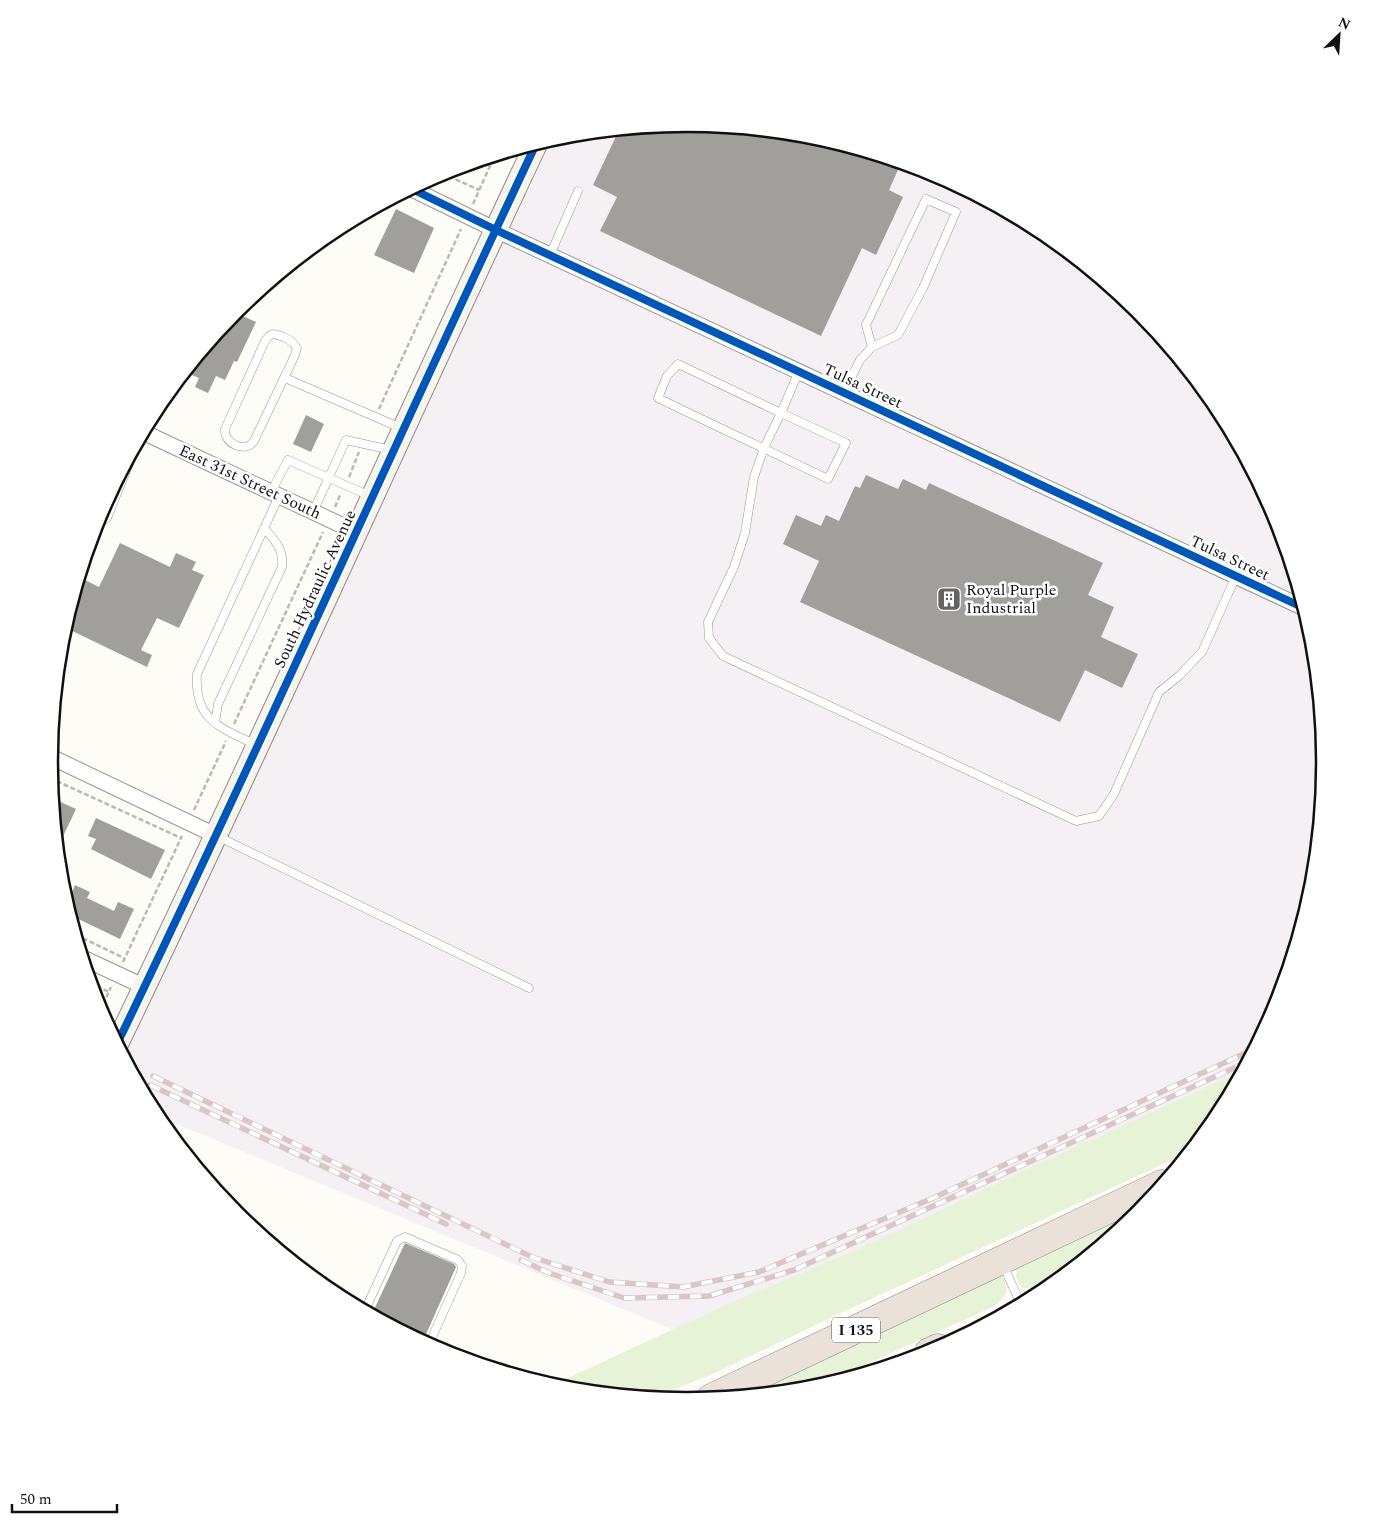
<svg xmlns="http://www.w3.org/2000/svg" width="1374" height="1524" font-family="Spectral,serif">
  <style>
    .industrial { fill: #f5f0f3 }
    .green { fill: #e7f3d7 }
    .building { fill: #a19f9c }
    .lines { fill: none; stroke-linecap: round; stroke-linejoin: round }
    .lane-casing { stroke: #979795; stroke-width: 9 }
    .street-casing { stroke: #979795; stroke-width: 17 }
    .secondary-casing { stroke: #8e8d8b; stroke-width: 24 }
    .highway-casing { stroke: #858482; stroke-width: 29 }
    .path { stroke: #b9b9b8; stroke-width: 2.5; stroke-dasharray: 5 2.5; stroke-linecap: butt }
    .lane { stroke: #fffffe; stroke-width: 8 }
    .street { stroke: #fffffe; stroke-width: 15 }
    .secondary { stroke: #f6f4eb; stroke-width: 22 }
    .highway { stroke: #eae1d8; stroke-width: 28 }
    .rail-casing { stroke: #d9c6c7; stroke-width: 5.5 }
    .rail { stroke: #fff; stroke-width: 4; stroke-dasharray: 11; stroke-linecap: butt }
    .cycleway-casing { stroke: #fff; stroke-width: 11 }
    .cycleway { stroke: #0057b8; stroke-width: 8 }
    .labels { text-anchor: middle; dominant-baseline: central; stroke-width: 5; stroke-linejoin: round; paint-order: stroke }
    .shield { fill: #fff; stroke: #585858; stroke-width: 1 }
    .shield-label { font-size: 15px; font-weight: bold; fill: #111 }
    .street-label { font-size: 16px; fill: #111; stroke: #fff }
    .poi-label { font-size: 16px; fill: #111; stroke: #fff; text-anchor: start }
    .rim { fill: none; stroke: #111; stroke-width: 2.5 }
  </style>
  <rect width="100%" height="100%" fill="#fdfcf7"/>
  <path class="industrial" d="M 687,124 L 812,136 L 932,172 L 1042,231 L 1139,311 L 1218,408 L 1277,518 L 1313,638 L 1325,762 L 1313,887 L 1277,1007 L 1225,1102 L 681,1333 L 155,1115 L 117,1043 L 536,144 L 563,136 Z"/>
  <path class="green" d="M 1242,1071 L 1218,1117 L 1189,1152 L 845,1311 L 717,1372 L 656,1397 L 562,1388 L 553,1385 L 719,1308 L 863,1247 L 1023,1171 Z
    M 1146,1204 L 1138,1214 L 1068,1271 L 1035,1286 L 1027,1289 L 1021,1287 L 1016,1277 L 1017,1268 Z
    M 996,1273 C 1006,1277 1007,1284 1006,1294 L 995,1306 L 820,1385 L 811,1388 L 732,1396 Z"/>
  <path class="building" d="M 687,124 L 812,136 L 901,163 L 889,190 L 903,197 L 876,255 L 862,248 L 821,336 L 600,231 L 617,197 L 593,185 L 619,130 Z
    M 396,209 L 434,228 L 414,273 L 374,255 Z
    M 234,312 L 256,322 L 237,362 L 234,361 L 225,380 L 216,376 L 208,393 L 195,387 L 199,378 L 185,372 Z
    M 306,415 L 324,424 L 311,452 L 293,444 Z
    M 866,475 L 898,489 L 903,479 L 926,490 L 929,483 L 1103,563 L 1088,595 L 1114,607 L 1101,637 L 1138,654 L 1122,688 L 1085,670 L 1060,722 L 800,602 L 819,561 L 783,544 L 796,515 L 821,526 L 826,515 L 839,521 L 855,486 L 860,488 Z
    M 120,543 L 170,567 L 176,553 L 196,562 L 192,570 L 204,575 L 179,628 L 157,618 L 141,650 L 152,655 L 147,667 L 64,627 L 70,606 L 83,579 L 99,587 Z
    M 52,798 L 76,809 L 57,849 L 56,834 Z
    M 96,818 L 165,850 L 151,879 L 91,849 L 96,839 L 88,836 Z
    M 75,885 L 90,892 L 87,898 L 114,911 L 118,902 L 134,909 L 120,939 L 70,915 L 62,891 L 71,895 Z
    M 405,1243 L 454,1264 L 456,1267 L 423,1341 L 372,1314 Z"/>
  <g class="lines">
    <g class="lane-casing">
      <path id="lane" d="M 926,199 L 956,212 L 923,288 L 898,335 L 872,347 L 866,325 Z
        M 550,255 L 578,191
        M 273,334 C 283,336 291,339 297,348 L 295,355 L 254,441 C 245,454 223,443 225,429 L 265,341 L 269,336 Z
        M 799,371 L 781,413 L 678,364 L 667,376 L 658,398 C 715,426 772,452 828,479 L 846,443 L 781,413 L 764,448 L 754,477 L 745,533 L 734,567 L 708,622 L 709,638 L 723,656 L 1076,821 L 1099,816 L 1114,794 L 1159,692 L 1179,676 L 1202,652 L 1236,576
        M 285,378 L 401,428
        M 844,392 L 860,360 L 872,347
        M 271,492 L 288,460 L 370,496
        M 313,512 L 346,440 L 391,450
        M 95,527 L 107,518 L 135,449 L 144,433
        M 215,723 L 218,704 L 282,567 C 284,549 275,541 264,528
        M 256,745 C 220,727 194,721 197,674 L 279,496
        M 219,837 L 529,988
        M 1003,1265 L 1021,1304
        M 365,1310 L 397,1241 L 405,1237 L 458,1260 L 462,1266 L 461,1273 L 429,1344"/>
    </g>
    <g class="street-casing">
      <path id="street" d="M 412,189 L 496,230 L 1304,608
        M 143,432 L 356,532
        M 49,756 L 217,836
        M 83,958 L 145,987"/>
    </g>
    <g class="secondary-casing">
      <path id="secondary" d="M 117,1044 C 261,746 395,443 536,144"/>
    </g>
    <g class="highway-casing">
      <path id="highway" d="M 929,1352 L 938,1348
        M 711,1398 L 1162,1184"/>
    </g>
    <path class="path" d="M 442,173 L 479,190
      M 473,204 L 494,157
      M 379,409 L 461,229
      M 349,477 L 359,452
      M 335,507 L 341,493
      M 234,724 L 323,532
      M 50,778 L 181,838
      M 194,810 L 226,741
      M 76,935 L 124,958
      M 123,962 L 182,836
      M 90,983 L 109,992
      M 100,1011 L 111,987"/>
    <use href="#lane" class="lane"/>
    <use href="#street" class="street"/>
    <use href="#secondary" class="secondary"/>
    <use href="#highway" class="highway"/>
    <g class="rail-casing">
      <path id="rail" d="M 153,1076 L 532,1257 L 609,1282 L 683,1287 L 759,1272 L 933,1198 L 1254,1049
        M 150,1085 L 446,1224
        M 521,1260 L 549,1273 L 624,1298 L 709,1296 L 794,1270 L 1247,1062"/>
    </g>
    <use href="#rail" class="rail"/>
    <g class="cycleway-casing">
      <path id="cycleway" d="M 412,189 L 496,230 L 1304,608
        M 117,1044 C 261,746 395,443 536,144"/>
    </g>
    <use href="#cycleway" class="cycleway"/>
  </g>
  <defs>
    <g id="building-square" transform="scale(1.25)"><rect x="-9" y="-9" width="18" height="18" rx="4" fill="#646362" stroke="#fff"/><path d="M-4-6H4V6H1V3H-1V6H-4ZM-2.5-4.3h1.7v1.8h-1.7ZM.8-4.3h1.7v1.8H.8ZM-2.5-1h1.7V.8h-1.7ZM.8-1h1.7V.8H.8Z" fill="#fff"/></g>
  </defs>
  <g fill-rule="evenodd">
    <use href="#building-square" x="949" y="599"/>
  </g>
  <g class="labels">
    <rect class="shield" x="832" y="1317.5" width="48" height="25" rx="4"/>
    <g class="shield-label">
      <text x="856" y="1330">I 135</text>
    </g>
    <g class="street-label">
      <text transform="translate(863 386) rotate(25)">Tulsa Street</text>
      <text transform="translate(250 482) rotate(25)">East 31st Street South</text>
      <text transform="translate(1230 558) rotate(25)">Tulsa Street</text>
      <text transform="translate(315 589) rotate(-65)">South Hydraulic Avenue</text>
    </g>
    <g class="poi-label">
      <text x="966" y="590">Royal Purple<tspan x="966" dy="18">Industrial</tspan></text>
    </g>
  </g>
  <path d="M0 0H1374V1524H0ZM687 132H687A629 629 0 0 1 1316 761V763A629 629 0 0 1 687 1392H687A629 629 0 0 1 58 763V761A629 629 0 0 1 687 132Z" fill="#fff" fill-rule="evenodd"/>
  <path class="rim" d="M687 132H687A629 629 0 0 1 1316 761V763A629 629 0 0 1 687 1392H687A629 629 0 0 1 58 763V761A629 629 0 0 1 687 132Z"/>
  <g transform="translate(1339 35) rotate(25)" stroke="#ffffff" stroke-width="4" paint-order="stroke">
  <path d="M0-4L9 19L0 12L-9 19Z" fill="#111111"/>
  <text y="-8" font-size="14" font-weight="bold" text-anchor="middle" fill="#111111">N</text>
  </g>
  <path d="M12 1504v8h105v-8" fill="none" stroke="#111111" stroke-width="2.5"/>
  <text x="20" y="1504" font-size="15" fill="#111111" stroke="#ffffff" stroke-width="4" paint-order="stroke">50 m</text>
</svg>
